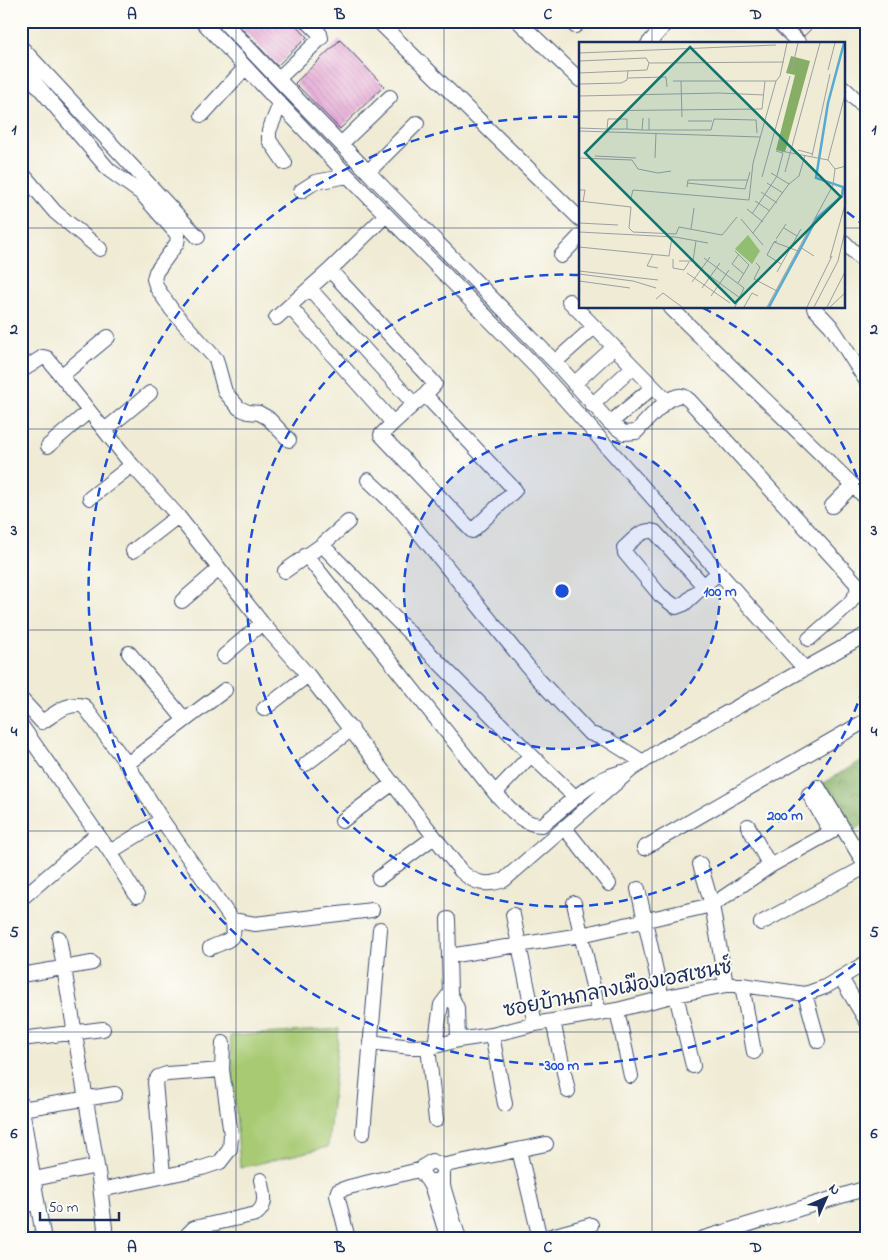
<svg xmlns="http://www.w3.org/2000/svg" width="888" height="1260" font-family="'Indie Flower','Playpen Sans Thai',sans-serif">
  <style>
    .grass { fill: #a8ca73; stroke: #627c68 }
    .forest { fill: url(#forest-crowns); stroke: #506e62 }
    .lines { fill: none; stroke-linecap: round; stroke-linejoin: round }
    .canal { stroke: #55abd2; stroke-width: 11 }
    .building { fill: url(#building-back-hatch) }
    .minor-casing { stroke: #3b4b70; stroke-width: 16 }
    .minor { stroke: #fff; stroke-width: 14 }
    .grid { fill: none; stroke: #1b2f5e; stroke-width: 1; stroke-opacity: 0.55 }
    .ring { fill: none; stroke: #1d4ed8; stroke-width: 2.5; stroke-dasharray: 9 6 }
    .labels { text-anchor: middle; dominant-baseline: central; stroke-width: 4; stroke-linejoin: round; paint-order: stroke }
    .street-label { font-size: 20px; fill: #1b2f5e; stroke: #fdfcf7 }
    .inset-river { fill: none; stroke: #55abd2; stroke-width: 2.5 }
    .inset-road { fill: none; stroke: #9aa0a5; stroke-width: 1 }
    .view { fill: #0f766e; fill-opacity: 0.15; stroke: #0f766e; stroke-width: 2.5 }
    .inset-edge { fill: none; stroke: #1b2f5e; stroke-width: 2.5 }
    .centre { fill: #1d4ed8; stroke: #fdfcf7; stroke-width: 2.5 }
    .ring-label { font-size: 15px; text-anchor: middle; font-weight: bold; fill: #1d4ed8; stroke: #fdfcf7; stroke-width: 4; stroke-linejoin: round; paint-order: stroke }
    .neatline { fill: none; stroke: #1b2f5e; stroke-width: 2 }
    .grid-label { font-size: 16px; text-anchor: middle; font-weight: bold; fill: #1b2f5e }
  </style>
  <defs>
    <pattern id="forest-crowns" width="20" height="18" patternUnits="userSpaceOnUse" patternTransform="scale(1.25)"><rect width="20" height="18" fill="#86ae65"/><path d="M2 6a3 3 0 1 1 6 0M12 15a3 3 0 1 1 6 0" fill="none" stroke="#6d8e56"/></pattern>
    <pattern id="building-back-hatch" width="6" height="6" patternUnits="userSpaceOnUse" patternTransform="scale(1.25)"><rect width="6" height="6" fill="#e39ed1"/><path d="M-1 5l2 2M0 0l6 6M5-1l2 2" fill="none" stroke="#b781ad"/></pattern>
  </defs>
  <rect width="100%" height="100%" fill="#fdfcf7"/>
  <filter id="ink" filterUnits="userSpaceOnUse"><feTurbulence type="fractalNoise" baseFrequency=".02" numOctaves="2"/><feDisplacementMap in="SourceGraphic" scale="10" xChannelSelector="R" yChannelSelector="G"/><feConvolveMatrix kernelMatrix="1 2 1 2 8 2 1 2 1" color-interpolation-filters="sRGB"/></filter>
  <filter id="wash" filterUnits="userSpaceOnUse"><feTurbulence type="fractalNoise" baseFrequency=".0096" numOctaves="4" result="noise"/><feDisplacementMap in="SourceGraphic" scale="20" xChannelSelector="R" yChannelSelector="G"/><feGaussianBlur stdDeviation="1.12" result="paint"/><feColorMatrix in="noise" values="0 0 0 0 0 0 0 0 0 0 0 0 0 0 0 0 0 1.4 0 .05"/><feComposite in="paint" operator="in"/></filter>
  <g filter="url(#wash)">
    <rect width="100%" height="100%" fill="#efebd4"/>
    <path class="grass" d="M 339,1029 L 328,1147 L 240,1168 L 230,1036 Z"/>
    <path class="forest" d="M 867,757 L 867,823 L 844,836 L 815,788 Z"/>
    <g class="lines">
      <path class="canal" d="M 867,1071 L 867,1075"/>
    </g>
    <g id="blocks">
      <path class="building" d="M 235,21 L 292,21 L 307,37 L 277,66 Z
        M 790,21 L 819,21 L 804,36 Z
        M 340,40 L 384,86 L 340,129 L 295,83 Z"/>
    </g>
  </g>
  <g filter="url(#ink)">
    <use href="#blocks" fill-opacity="0" stroke="#3b4b70" stroke-width="1"/>
    <g class="lines">
      <g class="minor-casing">
        <path id="minor" d="M 202,21 L 348,176 L 537,368 L 805,669
          M 223,21 L 278,79
          M 307,21 L 320,34 L 321,38 L 278,79 L 341,144 L 390,97
          M 378,21 L 580,219
          M 518,21 L 580,80
          M 777,21 L 800,44
          M 575,26 L 580,21
          M 648,44 L 662,28 L 662,21
          M 21,47 L 198,237
          M 21,66 L 109,170 L 141,193 L 176,233 L 178,237 L 177,243 L 156,272 L 154,279 L 157,288 L 172,310 L 216,359 L 225,392 L 239,408 L 248,412 L 259,413 L 268,418 L 289,440
          M 844,88 L 867,110
          M 280,104 L 269,131 L 269,140 L 285,163
          M 202,115 L 245,68
          M 341,144 L 368,172 L 417,123
          M 21,172 L 55,212 L 100,249
          M 368,172 L 555,362 L 610,423 L 624,433 L 636,432 C 644,424 669,393 682,396 C 685,396 687,399 689,400 L 856,583 L 858,592 L 849,604 L 809,639
          M 301,191 L 315,182 L 348,176
          M 844,242 L 867,265
          M 561,256 L 580,236
          M 310,289 L 414,404 L 425,395
          M 569,301 L 667,401
          M 290,307 L 393,423 L 381,435 L 472,531 L 515,490 L 425,395 L 435,384 L 330,270
          M 671,308 L 867,499
          M 814,308 L 831,326 L 867,382
          M 276,318 L 330,270 L 386,215
          M 555,362 L 594,327
          M 21,371 L 43,357 L 47,358 L 132,465 L 178,516 L 262,623 L 308,675 L 461,871 C 475,884 486,886 504,880 L 631,770 L 662,749 L 867,634
          M 61,376 L 108,337
          M 574,384 L 614,347
          M 592,405 L 633,367
          M 393,423 L 414,404
          M 610,423 L 653,387
          M 105,430 L 150,393
          M 48,446 L 89,411
          M 368,480 L 403,513 L 538,679 L 589,733 L 608,740 L 643,762
          M 90,498 L 132,465
          M 832,506 L 853,485
          M 322,545 L 348,522
          M 133,551 L 178,516
          M 306,555 L 495,793 C 509,807 521,825 542,825 C 571,803 591,777 628,771
          M 285,571 L 322,545 L 531,755 L 575,797
          M 704,586 L 655,532 C 643,527 632,541 624,548 L 625,553 L 660,595 L 676,607 L 684,604 L 718,573
          M 182,601 L 219,569
          M 129,653 L 185,720
          M 224,656 L 262,623
          M 21,699 L 42,722 C 55,714 68,701 84,706 L 127,764 L 162,820 L 232,920 L 255,924 L 372,910
          M 264,709 L 308,675
          M 21,725 L 110,852 L 137,896
          M 127,764 L 225,690
          M 306,764 L 352,729
          M 818,787 L 867,868
          M 495,793 L 531,755
          M 342,821 L 393,783
          M 748,826 L 770,866
          M 564,827 L 609,884
          M 644,848 L 867,720
          M 110,852 L 162,820
          M 700,864 L 712,905 L 726,985
          M 379,878 L 434,837
          M 638,889 L 662,998
          M 21,899 L 97,834
          M 574,903 L 599,1013
          M 513,915 L 535,1024
          M 448,919 L 450,993 L 457,1008 L 458,1040
          M 761,923 L 867,866
          M 59,938 L 99,1178 L 105,1228 L 102,1239
          M 210,948 C 226,940 238,942 232,920
          M 449,956 L 581,935 L 712,905 L 770,866 L 831,832 L 809,794
          M 21,975 L 92,963
          M 841,978 L 867,1022
          M 742,985 L 754,1052
          M 805,994 L 818,1041
          M 676,995 L 693,1066
          M 617,1010 L 631,1076
          M 553,1021 L 568,1091
          M 492,1035 L 505,1104
          M 21,1039 L 103,1029
          M 370,1042 L 411,1047 L 435,1046 L 458,1040 L 492,1035 L 535,1024 L 617,1010 L 676,995 L 726,985 L 742,985 L 805,994 L 825,987 L 867,962
          M 435,1046 L 441,1005 L 450,993
          M 428,1047 L 436,1120
          M 21,1103 C 29,1149 35,1194 44,1239
          M 21,1109 L 115,1094
          M 363,1133 L 380,929
          M 519,1150 L 540,1239
          M 441,1166 L 546,1144
          M 163,1175 L 155,1082 L 158,1077 L 167,1074 L 222,1070
          M 442,1176 L 438,1181 L 428,1181 L 422,1173 L 424,1166 L 432,1161 L 439,1164 L 443,1169 L 443,1186 L 459,1239
          M 34,1179 L 97,1166
          M 428,1181 L 432,1188 L 448,1239
          M 101,1190 L 202,1168 L 220,1162 L 230,1149 L 231,1135 L 222,1070 L 223,1043
          M 21,1206 L 36,1203
          M 186,1239 L 188,1234 L 194,1228 L 256,1214 C 268,1205 264,1193 261,1180
          M 348,1239 L 337,1195 L 338,1191 L 349,1187 L 423,1169
          M 541,1239 L 591,1225
          M 701,1239 L 867,1188"/>
      </g>
      <use href="#minor" class="minor"/>
    </g>
  </g>
  <path class="grid" d="M 236,21 L 236,1239M 444,21 L 444,1239M 652,21 L 652,44M 21,228 L 580,228M 844,228 L 867,228M 652,308 L 652,1239M 21,429 L 867,429M 21,630 L 867,630M 21,831 L 867,831M 21,1032 L 867,1032"/>
  <circle cx="562" cy="591" r="158" fill="#1d4ed8" fill-opacity=".12"/>
  <g class="ring">
    <circle cx="562" cy="591" r="158"/>
    <path d="M867 675A316 316 0 1 1 579 275M703 308A316 316 0 0 1 867 507"/>
    <path d="M867 954A474 474 0 1 1 579 117M847 212A474 474 0 0 1 867 228"/>
  </g>
  <g class="labels">
    <g class="street-label">
      <text transform="translate(618 990) rotate(-11)">ซอยบ้านกลางเมืองเอสเซนซ์</text>
    </g>
  </g>
  <g transform="translate(579 42)">
    <rect width="266" height="266" fill="#efebd4"/>
    <path d="M 169,193 L 181,209 L 173,222 L 156,207 Z" fill="#a8ca73"/>
    <path d="M 212,14 L 231,19 L 206,110 L 197,108 L 216,33 L 207,31 Z" fill="#86ae65"/>
    <path class="inset-river" d="M 190,265 L 238,176 L 263,154 L 264,145 L 237,136 L 249,61 L 265,1"/>
    <path class="inset-road" d="M 0,11 L 197,3M 0,19 L 67,16 L 70,21 L 68,28 L 0,31M 70,21 L 205,20M 249,28 L 256,1M 212,31 L 219,1M 49,36 L 87,35 L 88,45M 94,39 L 197,39 L 201,34 L 208,1M 102,39 L 103,75M 0,42 L 42,41 L 48,38 L 49,29M 0,54 L 140,51 L 185,53M 0,69 L 183,67 L 186,39M 109,79 L 133,79M 0,86 L 28,87 L 29,77 L 48,77 L 48,87 L 63,88 L 64,76M 28,87 L 48,87M 63,88 L 70,88 L 70,76M 70,88 L 132,88 L 135,77 L 177,78 L 178,91M 0,89 L 181,95M 219,108 L 234,112M 202,109 L 249,118M 16,114 L 57,116M 233,114 L 251,32M 0,116 L 53,118 L 59,127 L 79,131 L 92,129M 76,116 L 77,91M 256,127 L 249,118 L 267,49M 206,130 L 241,1M 192,131 L 210,142M 183,135 L 211,34M 108,141 L 166,147 L 171,130M 188,141 L 204,151M 108,145 L 109,138 L 169,138M 0,148 L 6,148 L 4,160M 182,150 L 198,161M 52,156 L 54,148 L 170,158 L 174,121 L 197,39M 0,159 L 52,165 L 50,186 L 54,190 L 97,192 L 100,185 L 143,193 L 158,175M 176,159 L 191,169M 168,167 L 184,180M 173,172 L 198,134 L 204,111 L 197,109M 162,177 L 184,203M 0,181 L 39,183M 205,186 L 218,194M 112,187 L 115,166M 0,190 L 96,195 L 129,201M 174,191 L 210,142 L 220,134 L 226,113M 197,197 L 207,182M 198,199 L 195,200 L 219,209M 195,200 L 188,213 L 202,222M 0,205 L 90,214 L 93,195M 221,205 L 235,214M 156,209 L 170,223 L 159,241M 74,212 L 68,224 L 79,226M 160,212 L 153,222 L 165,232M 125,216 L 165,246 L 156,265M 251,216 L 267,159M 94,217 L 94,226 L 105,228 L 110,220M 100,219 L 114,219 L 117,199M 177,221 L 181,225 L 175,237 L 198,249M 116,223 L 161,256M 0,229 L 79,238M 198,230 L 222,187M 108,231 L 151,261M 0,232 L 54,239 L 77,246M 0,239 L 51,246M 113,240 L 131,215M 123,246 L 141,221M 132,254 L 150,228M 77,257 L 84,251 L 103,265M 165,265 L 173,251 L 179,254M 188,265 L 254,143 L 256,127 L 267,124M 228,265 L 253,214M 235,265 L 259,219 L 267,185M 248,265 L 267,228M 251,265 L 267,250"/>
    <path class="view" d="M 111,5 L 262,155 L 156,261 L 6,111 Z"/>
    <rect width="266" height="266" class="inset-edge"/>
  </g>
  <circle cx="562" cy="591" r="8" class="centre"/>
  <g class="ring-label">
    <text x="720" y="596">100 m</text>
    <text x="785" y="820">200 m</text>
    <text x="562" y="1070">300 m</text>
  </g>
  <rect width="888" height="1260" fill="none" stroke="#fdfcf7" stroke-width="55"/>
  <g transform="translate(826 1198) rotate(45)" stroke="#fdfcf7" stroke-width="4" paint-order="stroke">
  <path d="M0-4L9 19L0 12L-9 19Z" fill="#1b2f5e"/>
  <text y="-8" font-size="14" font-weight="bold" text-anchor="middle" fill="#1b2f5e">N</text>
  </g>
  <path d="M40 1212v8h79v-8" fill="none" stroke="#1b2f5e" stroke-width="2.5"/>
  <text x="48" y="1212" font-size="15" fill="#1b2f5e" stroke="#fdfcf7" stroke-width="4" paint-order="stroke">50 m</text>
  <rect x="28" y="28" width="832" height="1204" class="neatline"/>
  <g class="grid-label">
    <text x="132" y="19">A</text>
    <text x="340" y="19">B</text>
    <text x="548" y="19">C</text>
    <text x="756" y="19">D</text>
    <text x="14" y="134">1</text>
    <text x="874" y="134">1</text>
    <text x="14" y="334">2</text>
    <text x="874" y="334">2</text>
    <text x="14" y="535">3</text>
    <text x="874" y="535">3</text>
    <text x="14" y="736">4</text>
    <text x="874" y="736">4</text>
    <text x="14" y="937">5</text>
    <text x="874" y="937">5</text>
    <text x="14" y="1138">6</text>
    <text x="874" y="1138">6</text>
    <text x="132" y="1252">A</text>
    <text x="340" y="1252">B</text>
    <text x="548" y="1252">C</text>
    <text x="756" y="1252">D</text>
  </g>
</svg>
